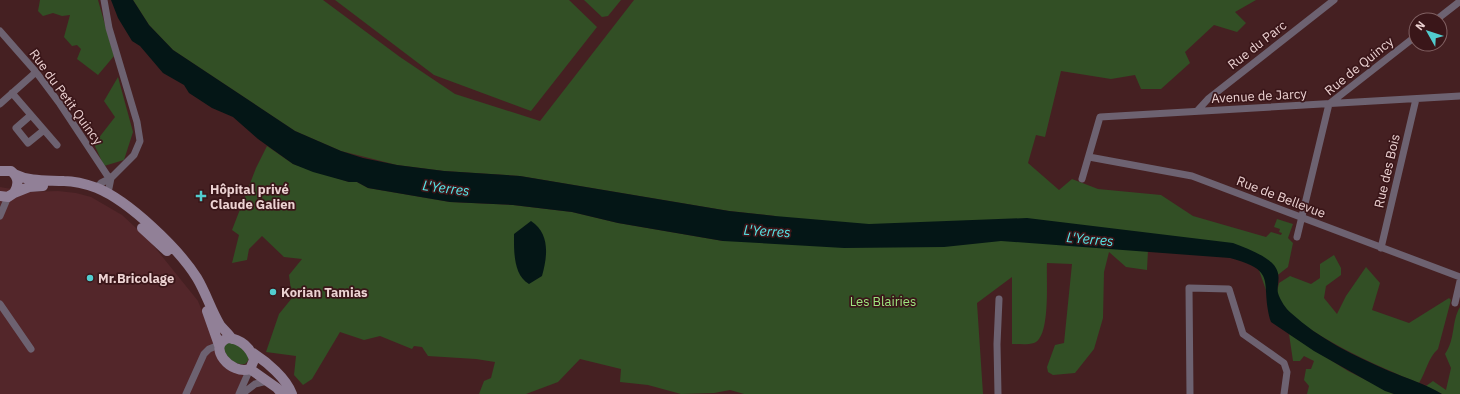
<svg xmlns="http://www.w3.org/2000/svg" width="1460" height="394" font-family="'IBM Plex Sans',sans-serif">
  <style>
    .built { fill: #53262a }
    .green { fill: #324f25 }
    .water { fill: #041616 }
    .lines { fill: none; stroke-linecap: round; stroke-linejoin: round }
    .street { stroke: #6d6271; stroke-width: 7 }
    .secondary { stroke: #918097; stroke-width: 10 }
    .poi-dot { fill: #52cdcf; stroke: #3a1619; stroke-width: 1.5 }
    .labels { text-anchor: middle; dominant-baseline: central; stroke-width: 3.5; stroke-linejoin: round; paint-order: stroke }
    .street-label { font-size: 13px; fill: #ecd2d2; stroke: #3a1619 }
    .poi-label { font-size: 13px; font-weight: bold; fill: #ecd2d2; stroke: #3a1619; text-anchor: start }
    .park-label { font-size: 13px; fill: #9ee57f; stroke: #3a1619 }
    .water-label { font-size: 14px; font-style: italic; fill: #57e8ea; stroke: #3a1619 }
  </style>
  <rect width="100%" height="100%" fill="#452022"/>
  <path class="built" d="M 0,187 L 29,192 L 58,191 L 76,193 L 91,197 L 122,215 L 148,239 L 198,301 L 224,366 L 244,376 L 236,394 L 0,394 Z"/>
  <path class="green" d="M 40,0 L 98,0 L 114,56 L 98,75 L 77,59 L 81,49 L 77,45 L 72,46 L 64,37 L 70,15 L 62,16 L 53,13 L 43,16 L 38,11 Z
    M 133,0 L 323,0 L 400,57 L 455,94 L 540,121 L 634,0 L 1256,0 L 1235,12 L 1246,23 L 1237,32 L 1214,25 L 1185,52 L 1190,63 L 1161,89 L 1141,89 L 1135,75 L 1111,79 L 1061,71 L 1045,137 L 1036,135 L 1028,163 L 1059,190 L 1072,179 L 1098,189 L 1161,195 L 1193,216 L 1266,237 L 1271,232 L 1281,235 L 1282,233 L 1279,232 L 1280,229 L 1274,227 L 1277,219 L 1293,224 L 1288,238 L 1293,243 L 1288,267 L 1270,281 L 1266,290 L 1255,259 L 1148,250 L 1147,270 L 1126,267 L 1109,252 L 1104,272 L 1103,318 L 1094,349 L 1075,373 L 1053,375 L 1048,372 L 1047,367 L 1055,345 L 1064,343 L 1072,264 L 1047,263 C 1046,279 1051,337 1034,343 C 1028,345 1019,344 1012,344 L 1012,277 L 977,303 L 983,394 L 744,394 L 730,390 L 714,393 L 681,394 L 648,385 L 620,382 L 621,369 L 580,359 L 558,382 L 526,394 L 479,394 L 484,381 L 491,378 L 495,362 L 476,359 L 428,356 L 422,347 L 414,346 L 412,349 L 380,336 L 364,340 L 340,332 L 312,379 L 303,385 L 294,375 L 296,356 L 266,352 L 279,314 L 292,298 L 289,275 L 302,259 L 284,257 L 262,236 L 249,249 L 247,260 L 232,263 L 239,235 L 232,230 L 256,168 L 267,146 L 293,164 L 349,182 L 357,182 L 368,188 L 450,202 L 513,205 L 572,212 L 618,223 L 723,241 L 775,216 L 729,211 L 520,176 L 444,171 L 397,165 L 341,151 L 295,131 L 173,50 L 149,25 Z
    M 335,0 L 569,0 L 597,27 L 531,111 L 434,75 Z
    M 584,0 L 621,0 L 608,16 L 602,17 Z
    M 118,77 L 133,132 L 124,160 L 104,166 L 94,144 L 115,117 L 104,101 Z
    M 1334,255 L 1341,268 L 1341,275 L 1326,286 L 1324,298 L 1337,314 L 1346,296 L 1366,267 L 1380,283 L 1372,310 L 1409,323 L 1449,298 L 1451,300 L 1438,349 C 1428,358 1426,372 1419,383 C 1389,371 1281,326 1277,292 C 1277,289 1279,285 1279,283 L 1290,276 L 1311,284 L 1320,278 L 1320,264 Z
    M 1460,307 L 1460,394 L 1442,394 L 1426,386 L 1433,381 L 1446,390 L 1451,368 L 1445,354 C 1456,338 1451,322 1460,307 Z
    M 1289,334 L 1348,371 L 1394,394 L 1307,394 L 1309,386 L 1304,380 L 1306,369 L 1311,369 L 1314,361 L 1304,356 L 1300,361 L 1293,361 Z
    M 230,342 L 239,345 L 248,356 L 248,361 L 245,364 C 235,366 223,356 224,345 Z"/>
  <path class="water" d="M 111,0 L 133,0 L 149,25 L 173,50 L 295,131 L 341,151 L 363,158 L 397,165 L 444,171 L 520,176 L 729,211 L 775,216 L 869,224 L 1027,218 L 1233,243 C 1246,248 1263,254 1273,264 C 1283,275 1276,285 1278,293 C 1280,300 1286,309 1291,313 C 1319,339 1355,356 1389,371 C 1406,378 1426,384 1442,394 L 1394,394 L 1385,391 L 1314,351 L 1271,322 C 1259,283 1280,271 1230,258 L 1001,241 L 944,247 L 844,248 L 723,241 L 618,223 L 572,212 L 513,205 L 450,202 L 368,188 L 357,182 L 349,182 L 313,172 L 293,164 L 258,139 L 233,117 L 212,108 L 189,93 L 184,85 L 163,73 L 140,46 L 132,41 L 118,18 Z
    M 531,221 C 551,234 547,258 542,276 L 529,284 C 513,275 514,250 514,234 Z"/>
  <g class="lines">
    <path class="street" d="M 1436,20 L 1459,2
      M 0,31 L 36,72 L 60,104 L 107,175 L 111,178
      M 12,93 L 57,145
      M 0,104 L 36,72
      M 1197,111 L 1208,99 L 1334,0
      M 31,115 L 16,128 L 28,143 L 44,130
      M 1089,157 L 1192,176 L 1460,277
      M 1082,179 L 1100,117 L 1460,96
      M 97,188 L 101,183 L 111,178 L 134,155 L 140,141 L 137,122 L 109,28 L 104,0
      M 108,193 L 111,178
      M 0,216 L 8,197
      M 1297,237 L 1329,104 L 1416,36
      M 1381,248 L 1416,99
      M 1455,303 L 1460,281
      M 0,304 L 31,349
      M 186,394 L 204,354 L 209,349 L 219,345
      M 239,394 L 250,369
      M 242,394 L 255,384 L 267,381
      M 998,394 L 997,344 L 999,299
      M 1190,394 L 1189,288 L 1229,289 L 1243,334 L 1284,363 L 1287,372 L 1284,394"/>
    <path class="secondary" d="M 0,171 L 11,171 C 19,177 19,185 14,193 L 8,197 L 0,196
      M 14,174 C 30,182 47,180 64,181 C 75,181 86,184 97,188 C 129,201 179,249 197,278 C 206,293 211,310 220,325 C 224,330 229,334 232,339
      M 14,193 L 29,187 L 43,186
      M 142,228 L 167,251
      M 207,311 L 219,345
      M 228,338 C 241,339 251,348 254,360 L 250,369 C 231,376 206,346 228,338 Z
      M 253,353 C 267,362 286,378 292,394
      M 250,369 L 277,388 L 282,394"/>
  </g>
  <g class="poi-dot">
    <path d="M199 190h4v4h4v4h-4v4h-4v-4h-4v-4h4z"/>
    <circle cx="90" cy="278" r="4"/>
    <circle cx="273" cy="292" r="4"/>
  </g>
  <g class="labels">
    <g class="street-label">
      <text transform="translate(1257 45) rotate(-38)">Rue du Parc</text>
      <text transform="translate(1359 66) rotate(-39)">Rue de Quincy</text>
      <text transform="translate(1259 96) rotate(-3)">Avenue de Jarcy</text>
      <text transform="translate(66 97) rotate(54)">Rue du Petit Quincy</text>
      <text transform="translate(1387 171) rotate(-77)">Rue des Bois</text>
      <text transform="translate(1281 197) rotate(21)">Rue de Bellevue</text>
    </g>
    <g class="poi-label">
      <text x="210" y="189">Hôpital privé<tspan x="210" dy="15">Claude Galien</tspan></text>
      <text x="98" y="278">Mr.Bricolage</text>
      <text x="281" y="292">Korian Tamias</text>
    </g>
    <g class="park-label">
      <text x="883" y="301">Les Blairies</text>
    </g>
    <g class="water-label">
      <text transform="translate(446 188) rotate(7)">L'Yerres</text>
      <text transform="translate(767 231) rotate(3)">L'Yerres</text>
      <text transform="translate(1090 239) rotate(5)">L'Yerres</text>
    </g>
  </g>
  <g transform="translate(1428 32) rotate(309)"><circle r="19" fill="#3a1619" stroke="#816163"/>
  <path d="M0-3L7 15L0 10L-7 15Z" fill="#52cdcf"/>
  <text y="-6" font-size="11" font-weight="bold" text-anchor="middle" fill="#ecd2d2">N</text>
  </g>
</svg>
